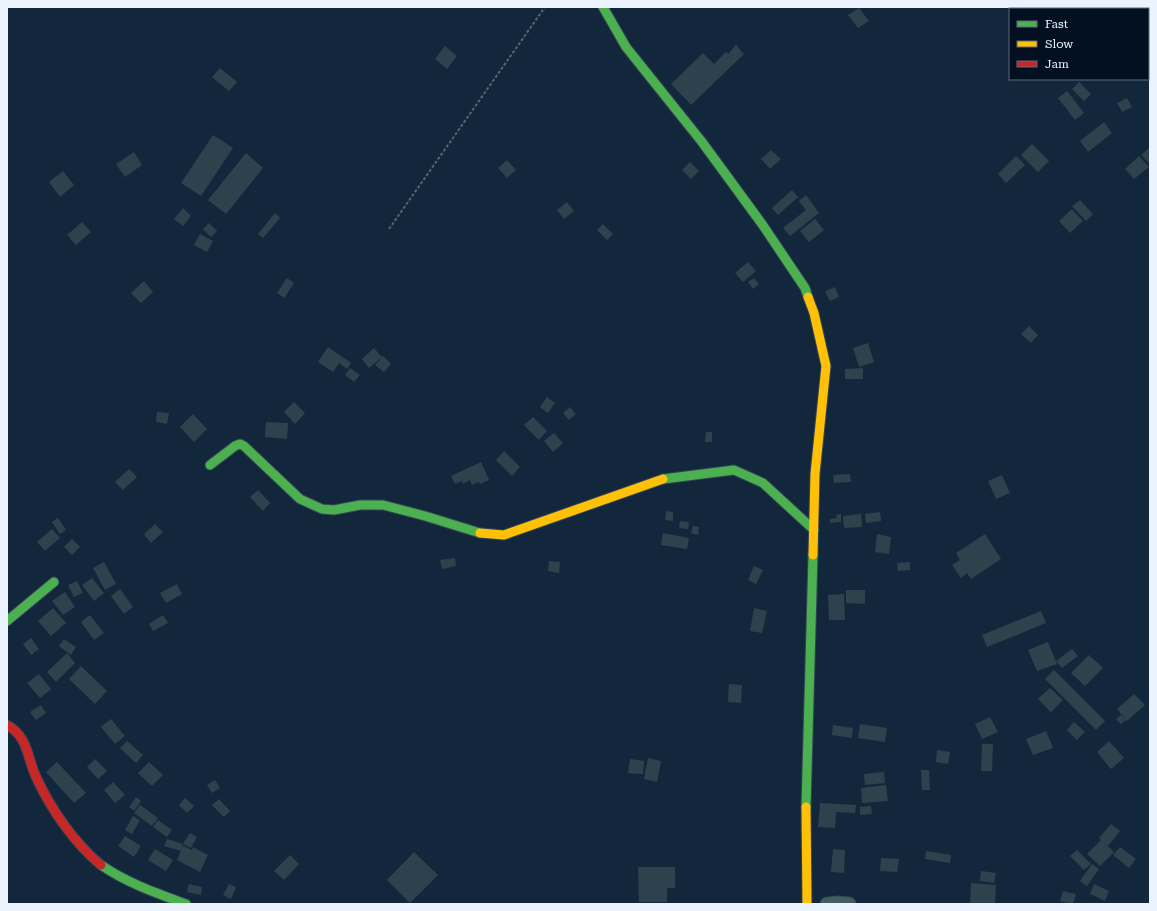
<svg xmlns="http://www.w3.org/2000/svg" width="1157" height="911" font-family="'Roboto Serif',serif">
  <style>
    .building { fill: #2e424e }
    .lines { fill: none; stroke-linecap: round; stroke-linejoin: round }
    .street-casing { stroke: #344454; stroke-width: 15 }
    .fast-casing { stroke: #344454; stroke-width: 11 }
    .slow-casing { stroke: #344454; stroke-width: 11 }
    .jam-casing { stroke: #344454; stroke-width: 11 }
    .path { stroke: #51686d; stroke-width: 2; stroke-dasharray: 3 2; stroke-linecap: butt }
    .street { stroke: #415e60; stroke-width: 13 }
    .fast { stroke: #4caf50; stroke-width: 9 }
    .slow { stroke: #ffc107; stroke-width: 9 }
    .jam { stroke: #c62828; stroke-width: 9 }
  </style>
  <rect width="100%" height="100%" fill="#12273c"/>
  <path class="building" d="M 859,8 L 869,21 L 858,28 L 848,15 Z
    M 736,45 L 744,54 L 691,105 L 671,84 L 703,53 L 714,64 L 726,52 L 728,54 Z
    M 445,46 L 457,56 L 447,69 L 435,59 Z
    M 220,68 L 237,82 L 229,91 L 212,77 Z
    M 1079,82 L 1091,94 L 1084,101 L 1072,89 Z
    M 1067,91 L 1084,113 L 1075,120 L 1058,98 Z
    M 1127,98 L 1132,107 L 1122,112 L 1117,103 Z
    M 1104,122 L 1112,133 L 1088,152 L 1080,141 Z
    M 213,135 L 233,148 L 201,196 L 181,183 Z
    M 1032,144 L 1049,161 L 1038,172 L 1021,155 Z
    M 1150,147 L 1150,164 L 1141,155 Z
    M 771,150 L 781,159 L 770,169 L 761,159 Z
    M 134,152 L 142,165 L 125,177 L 116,164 Z
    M 246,153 L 263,168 L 226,214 L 208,200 Z
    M 1016,156 L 1025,165 L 1006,183 L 998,174 Z
    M 1139,156 L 1149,167 L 1134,179 L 1125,169 Z
    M 507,160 L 516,170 L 507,178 L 498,168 Z
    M 690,162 L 699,171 L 691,179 L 682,170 Z
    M 63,171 L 74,185 L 60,197 L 49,182 Z
    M 792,190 L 798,197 L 778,215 L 772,208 Z
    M 806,195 L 819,213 L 790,236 L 783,228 L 806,210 L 799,201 Z
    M 1080,200 L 1093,214 L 1086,221 L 1072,206 Z
    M 567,202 L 574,211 L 564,219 L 557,210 Z
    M 183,208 L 191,216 L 183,226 L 174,219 Z
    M 1072,209 L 1083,221 L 1070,233 L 1059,221 Z
    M 275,213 L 280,218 L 263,238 L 258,234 Z
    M 815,219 L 824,230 L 809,242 L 800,231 Z
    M 82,222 L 91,232 L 76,245 L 67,235 Z
    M 209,223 L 217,231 L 211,237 L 203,229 Z
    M 603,224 L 613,234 L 607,240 L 597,230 Z
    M 200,234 L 213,241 L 207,252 L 194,245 Z
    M 748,262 L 756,271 L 743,282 L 735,273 Z
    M 287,278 L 294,283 L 284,298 L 277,293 Z
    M 754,278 L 759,284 L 753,289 L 748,282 Z
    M 144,281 L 153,292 L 141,303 L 131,293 Z
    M 835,287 L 839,297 L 830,301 L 825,291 Z
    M 1029,326 L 1038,335 L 1031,343 L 1021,334 Z
    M 868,343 L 874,362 L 859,367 L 853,348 Z
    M 328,347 L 351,363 L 347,369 L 339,363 L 333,372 L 318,362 Z
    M 374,348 L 382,357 L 369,368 L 362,359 Z
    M 383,356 L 391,364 L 384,372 L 375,365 Z
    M 350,368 L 360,375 L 354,382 L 345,375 Z
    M 863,368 L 863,379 L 845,379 L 845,369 Z
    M 547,397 L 555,403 L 548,413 L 540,407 Z
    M 294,402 L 305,413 L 295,424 L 284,412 Z
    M 570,407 L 576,414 L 569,420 L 563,413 Z
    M 157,412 L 169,413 L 167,424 L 156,422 Z
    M 193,414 L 207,429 L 194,442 L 180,427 Z
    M 533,417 L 547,431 L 539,440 L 524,425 Z
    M 266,422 L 288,423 L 287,439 L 265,437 Z
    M 706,432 L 712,432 L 712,442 L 705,442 Z
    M 554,433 L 563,443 L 553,452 L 544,441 Z
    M 504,451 L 520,467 L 512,476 L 496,460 Z
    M 481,462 L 489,480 L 480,484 L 478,482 L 472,485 L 470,480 L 463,484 L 462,481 L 455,484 L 451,476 Z
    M 129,469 L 137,477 L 123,490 L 115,482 Z
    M 850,474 L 851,482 L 834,483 L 833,475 Z
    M 1002,475 L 1010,493 L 996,499 L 988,481 Z
    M 258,490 L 270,503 L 263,511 L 250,497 Z
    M 666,511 L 673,512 L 673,521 L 665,520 Z
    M 880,512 L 881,521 L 866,523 L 865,514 Z
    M 841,514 L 841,522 L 830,523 L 830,519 L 837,518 L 836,515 Z
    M 861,514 L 862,527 L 844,528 L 843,516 Z
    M 58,518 L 66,530 L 60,534 L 52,522 Z
    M 680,521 L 689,522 L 688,529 L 679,528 Z
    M 155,524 L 163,532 L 151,543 L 144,534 Z
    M 693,526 L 699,527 L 698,535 L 691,533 Z
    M 52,529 L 60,538 L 45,551 L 37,542 Z
    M 663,533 L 689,538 L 687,549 L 661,545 Z
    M 877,534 L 891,537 L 889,554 L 875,552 Z
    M 985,534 L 1001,559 L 971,579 L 967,573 L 961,578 L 952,565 L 960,560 L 956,553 Z
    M 72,539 L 80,547 L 72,555 L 64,547 Z
    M 455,558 L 456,566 L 442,569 L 440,560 Z
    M 549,561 L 560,562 L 559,573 L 548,571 Z
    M 104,562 L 116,584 L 105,590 L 93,568 Z
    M 910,562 L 910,570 L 898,571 L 897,563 Z
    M 754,566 L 763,570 L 756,584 L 748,580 Z
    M 92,578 L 104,593 L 94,601 L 82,585 Z
    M 77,581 L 83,593 L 74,597 L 68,585 Z
    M 177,584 L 182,594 L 166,603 L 160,593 Z
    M 120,589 L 133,607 L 124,614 L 111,596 Z
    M 846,590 L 865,590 L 865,604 L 846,603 Z
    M 65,592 L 75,607 L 63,615 L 52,601 Z
    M 844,594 L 845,620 L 829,620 L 828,595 Z
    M 53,608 L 66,623 L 51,636 L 38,621 Z
    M 754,608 L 767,611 L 762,633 L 750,631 Z
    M 1041,611 L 1046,623 L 987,647 L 982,635 Z
    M 90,615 L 104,633 L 94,640 L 81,622 Z
    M 163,615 L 168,623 L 153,631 L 149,624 Z
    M 31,638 L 39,649 L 31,655 L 23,644 Z
    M 64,639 L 76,647 L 71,655 L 59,646 Z
    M 1048,642 L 1057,664 L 1037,671 L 1028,650 Z
    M 1072,649 L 1078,656 L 1062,668 L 1056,661 Z
    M 67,653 L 75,663 L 56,682 L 47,672 Z
    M 1089,655 L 1103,668 L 1085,686 L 1071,673 Z
    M 81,666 L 107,691 L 95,704 L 69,679 Z
    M 1054,670 L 1105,721 L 1096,730 L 1045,679 Z
    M 39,674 L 51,689 L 40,698 L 27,683 Z
    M 729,684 L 742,685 L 741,703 L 728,702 Z
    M 1050,688 L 1063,700 L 1051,712 L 1038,699 Z
    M 1134,694 L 1145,705 L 1127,721 L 1117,709 Z
    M 41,705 L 46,713 L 36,720 L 30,712 Z
    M 1121,715 L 1126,720 L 1121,724 L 1116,719 Z
    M 990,717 L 998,732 L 982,739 L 975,724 Z
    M 111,719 L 125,736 L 115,744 L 101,727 Z
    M 1074,722 L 1085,732 L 1077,740 L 1067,730 Z
    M 860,724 L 887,728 L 885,742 L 858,738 Z
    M 833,725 L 853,728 L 852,738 L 832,735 Z
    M 1046,731 L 1053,748 L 1033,755 L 1026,739 Z
    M 127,741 L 143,755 L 136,763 L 120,748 Z
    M 1109,741 L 1124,758 L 1111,769 L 1097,752 Z
    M 982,744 L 993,744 L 992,771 L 981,771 Z
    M 937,750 L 950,752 L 948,764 L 936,762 Z
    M 648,758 L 661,761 L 657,782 L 644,779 Z
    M 95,759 L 107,771 L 98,779 L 87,767 Z
    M 630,759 L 644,761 L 643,774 L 628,773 Z
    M 57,762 L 86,793 L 74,803 L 46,772 Z
    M 149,762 L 163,775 L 152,786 L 138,773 Z
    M 921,770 L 929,770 L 930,790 L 922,790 Z
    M 884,772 L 885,783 L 865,785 L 864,774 Z
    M 215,780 L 220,788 L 212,793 L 207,785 Z
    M 113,782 L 125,795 L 115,803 L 104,790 Z
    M 886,785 L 888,801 L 862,803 L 861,788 Z
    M 136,797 L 141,801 L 134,811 L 129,807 Z
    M 185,798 L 194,806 L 187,813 L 179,805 Z
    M 219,799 L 230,811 L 224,817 L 212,805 Z
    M 820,803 L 856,805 L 855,813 L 836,812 L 835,828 L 818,827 Z
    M 140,805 L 158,818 L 152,826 L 134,813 Z
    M 871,806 L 872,814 L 860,815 L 860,807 Z
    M 133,816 L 140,820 L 132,834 L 125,830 Z
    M 158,820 L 172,830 L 167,837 L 153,827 Z
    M 1111,824 L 1120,831 L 1108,846 L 1103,842 L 1114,852 L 1100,866 L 1087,854 L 1101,840 L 1099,838 Z
    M 190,833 L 197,837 L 191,848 L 183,844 Z
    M 125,836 L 141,846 L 134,857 L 118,846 Z
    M 167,839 L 183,844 L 181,851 L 164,846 Z
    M 183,846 L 192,850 L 193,847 L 208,855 L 200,872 L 177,860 Z
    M 1120,847 L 1136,859 L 1129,868 L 1113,855 Z
    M 155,849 L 173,860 L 166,871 L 148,860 Z
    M 833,849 L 845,850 L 844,873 L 831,872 Z
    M 1077,850 L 1091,864 L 1084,870 L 1070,856 Z
    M 926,851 L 951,855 L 950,863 L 925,859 Z
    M 414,852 L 438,875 L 410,903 L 387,880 Z
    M 290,855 L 299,864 L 284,880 L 274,871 Z
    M 881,858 L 899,859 L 897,872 L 880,871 Z
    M 1092,864 L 1099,869 L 1087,886 L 1080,881 Z
    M 638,867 L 675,867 L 675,888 L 667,888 L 667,902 L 639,902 Z
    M 981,871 L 996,873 L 994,883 L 980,881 Z
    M 971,883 L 996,885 L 995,904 L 970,903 Z
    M 189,884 L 202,887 L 201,895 L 187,892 Z
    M 229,884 L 236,887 L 231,899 L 223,895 Z
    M 1094,884 L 1109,891 L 1105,901 L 1090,894 Z
    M 1063,891 L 1076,894 L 1073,904 L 1060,901 Z"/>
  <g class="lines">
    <g class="street-casing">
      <path id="street" d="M 827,904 L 838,903 L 849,904"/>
    </g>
    <g class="fast-casing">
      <path id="fast" d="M 603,7 L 626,47 L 702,142 L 762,224 L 805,288 L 808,297
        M 210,465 L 235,446 L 240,444 L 244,446 L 300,499 L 322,509 L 334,510 L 360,505 L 383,505 L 425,516 L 480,533
        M 663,479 L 734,470 L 763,483 L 814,530
        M 7,621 L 54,582
        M 806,807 L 813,555
        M 101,865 C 127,883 156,893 186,904"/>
    </g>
    <g class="slow-casing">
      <path id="slow" d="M 808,297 L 814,313 L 826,366 L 815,474 L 813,555
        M 480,533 L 504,535 L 663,479
        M 806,807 L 807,904"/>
    </g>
    <g class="jam-casing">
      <path id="jam" d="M 7,725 C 29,737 27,759 37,779 C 51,809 75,844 101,865"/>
    </g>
    <path class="path" d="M 389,229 L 545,7"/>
    <use href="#street" class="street"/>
    <use href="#fast" class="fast"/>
    <use href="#slow" class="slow"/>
    <use href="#jam" class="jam"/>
  </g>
  <rect width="1157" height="911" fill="none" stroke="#eaf3fe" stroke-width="16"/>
  <rect x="1009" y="8" width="140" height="72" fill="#021021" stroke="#5f6b79"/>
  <rect x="1017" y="21" width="20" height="6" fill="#4caf50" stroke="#5f6b79"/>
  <text x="1045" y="28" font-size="12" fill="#eaf3fe">Fast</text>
  <rect x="1017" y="41" width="20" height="6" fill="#ffc107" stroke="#5f6b79"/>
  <text x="1045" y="48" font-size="12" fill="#eaf3fe">Slow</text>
  <rect x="1017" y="61" width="20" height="6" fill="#c62828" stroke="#5f6b79"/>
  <text x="1045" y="68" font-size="12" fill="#eaf3fe">Jam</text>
</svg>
